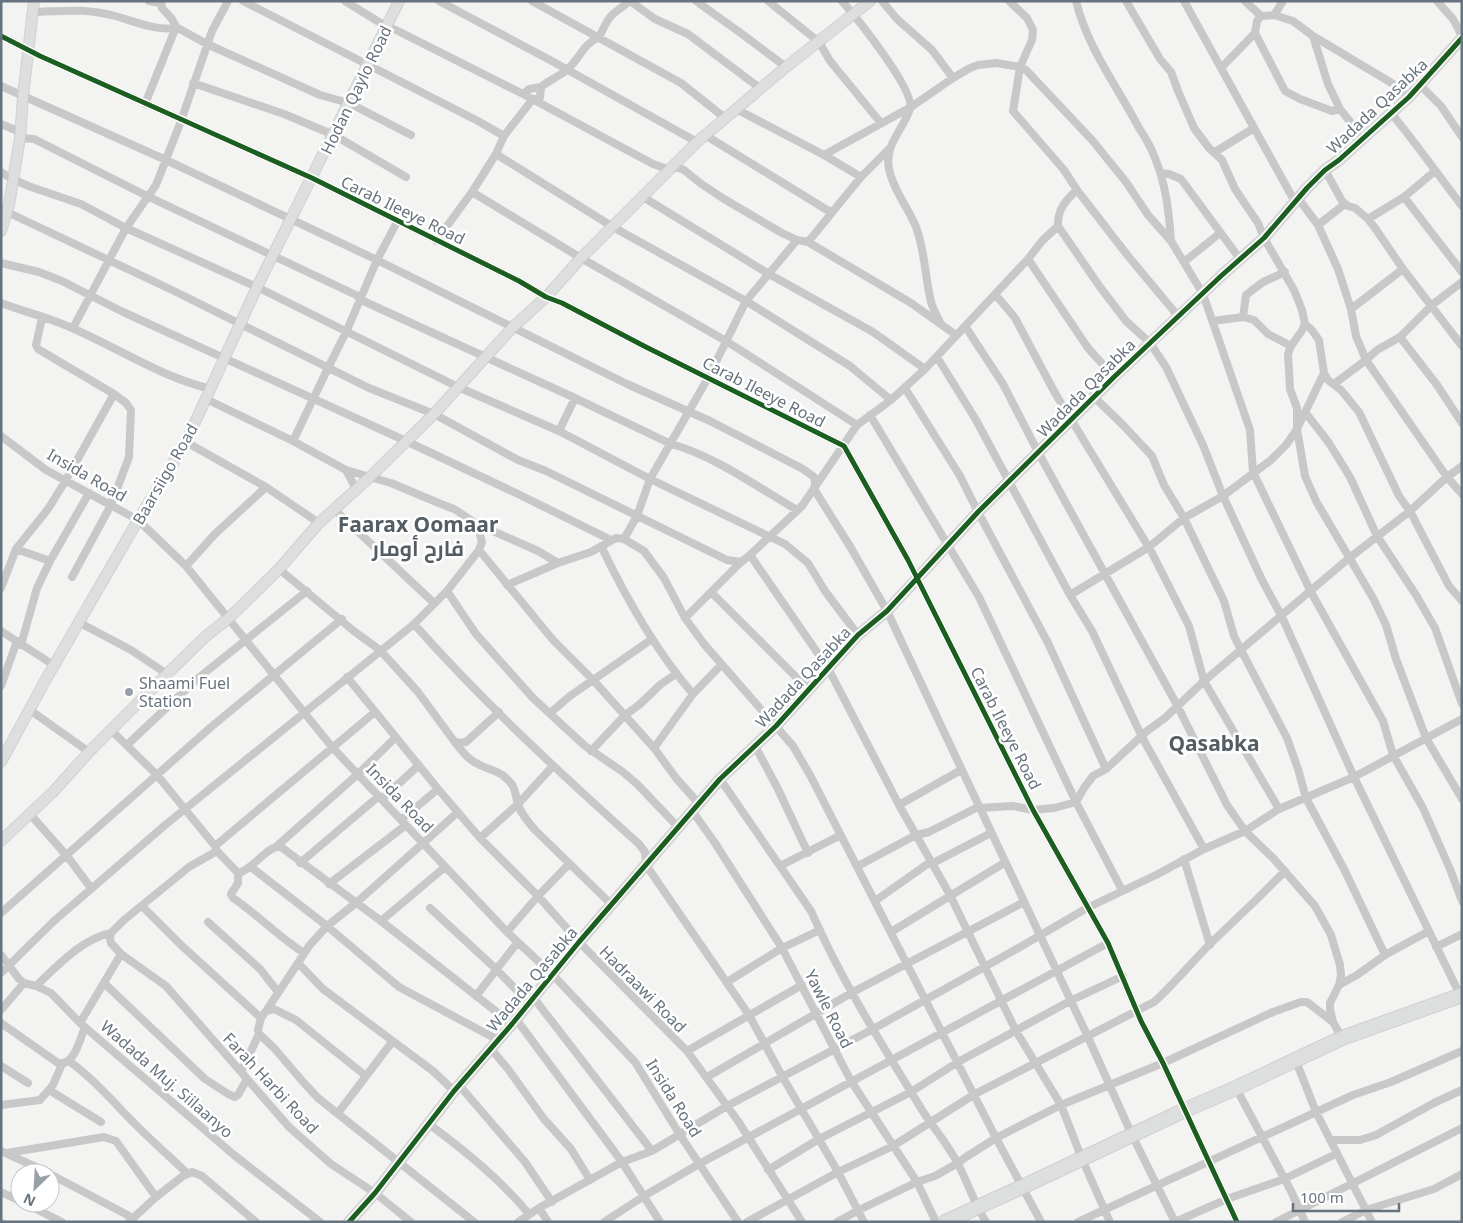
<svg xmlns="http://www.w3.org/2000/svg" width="1463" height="1223" font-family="'Noto Sans',Cairo,sans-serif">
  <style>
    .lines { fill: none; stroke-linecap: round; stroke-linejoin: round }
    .stream { stroke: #c8cfd1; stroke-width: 2 }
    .secondary-casing { stroke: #d0d1d1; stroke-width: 12 }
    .highway-casing { stroke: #d0d0d0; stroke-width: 16 }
    .street { stroke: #c8c8c9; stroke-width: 8 }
    .secondary { stroke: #dddede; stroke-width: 10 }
    .highway { stroke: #dddede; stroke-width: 14 }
    .cycleway-casing { stroke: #fff; stroke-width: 8 }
    .cycleway { stroke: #1b5e20; stroke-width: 5 }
    .poi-dot { fill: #98a0a7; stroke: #fff; stroke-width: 2 }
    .labels { text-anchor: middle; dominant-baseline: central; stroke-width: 5; stroke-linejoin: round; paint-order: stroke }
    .street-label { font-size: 16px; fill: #67737e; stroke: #fff }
    .poi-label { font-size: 16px; fill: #67737e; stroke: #fff; text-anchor: start }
    .district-label { font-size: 21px; font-weight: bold; fill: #545d64; stroke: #fff }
  </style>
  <rect width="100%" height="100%" fill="#f3f3f2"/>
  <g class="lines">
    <path class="stream" d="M 1,1219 L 6,1222"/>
    <g class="secondary-casing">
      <path id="secondary" d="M 1,231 L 9,205 L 20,138 L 23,96 L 34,1
        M 1,762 L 45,681 L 138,520 L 186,442 L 257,287 L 399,1
        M 1,841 L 53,792 L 89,752 L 167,674 L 206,636 L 229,618 L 279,569 L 319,523 L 370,477 L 434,414 L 513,327 L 546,297 L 581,258 L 697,142 L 786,67 L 870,1
        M 349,1222 L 375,1193 L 454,1091 L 512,1024 L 579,942 L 720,779 L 776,726 L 858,635 L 887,611 L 978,512 L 1114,377 L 1221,276 L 1264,238 L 1307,188 L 1325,170 L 1339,160 L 1409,97 L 1462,38"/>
    </g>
    <g class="highway-casing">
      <path id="highway" d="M 945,1222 L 1022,1187 L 1185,1110 L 1236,1088 L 1342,1038 L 1462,995"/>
    </g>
    <path class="street" d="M 149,1 L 160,3
      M 161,1 L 162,8 L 172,19 L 176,27 L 207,44 L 320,95 L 349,103 L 411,135
      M 243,1 L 478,121 L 504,136
      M 345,1 L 387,27 L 396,30 L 523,94 L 653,164 L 670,170 L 676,167 L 684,170 L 700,183 L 724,199 L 782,233 L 797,240 L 808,242 L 911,303 L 956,335
      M 439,1 L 550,60 L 697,142
      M 532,1 L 681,83 L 725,118
      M 630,1 L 655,19 L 688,34 L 761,89
      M 696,1 L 742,34 L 786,67
      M 768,1 L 819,42 L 830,61 L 881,123
      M 842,1 C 856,17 916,91 910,109 C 903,130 884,145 889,169 C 893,190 908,207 916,227 C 925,251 925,277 931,302 C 933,309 937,316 940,322
      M 882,1 L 897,19 L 932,50 L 953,78
      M 1009,1 L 1027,18 L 1033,30 L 1032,40 L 1020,67 L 1013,111 L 1064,170 L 1077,190 C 1066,200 1057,210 1058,226
      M 1076,1 C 1087,47 1117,86 1139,128 C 1145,137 1151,147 1155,158 C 1166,185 1169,212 1171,241
      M 1184,1 L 1295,202
      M 1437,1 L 1453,19 L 1462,36
      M 34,12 C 64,11 85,8 115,16 C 131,20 161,33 176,27
      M 1274,15 L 1283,1
      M 1261,16 L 1274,15 L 1293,21 L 1313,36 L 1395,85 L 1409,97
      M 1255,33 L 1285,91 L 1300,99 L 1332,111 L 1340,109
      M 1,36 L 40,56 L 312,178 L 519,281 L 546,297 L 562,303 L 644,346 L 844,446 L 908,560 L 1033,810 L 1108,943 L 1141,1021 L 1163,1063 L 1237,1222
      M 1313,36 L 1328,84 L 1340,109 L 1363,138
      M 1221,68 L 1255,33 L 1257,21 L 1261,16 L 1245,1
      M 193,83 L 284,114 L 334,135 L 406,177
      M 1,86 L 166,160 L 377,260 L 627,384 L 710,421 L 803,469 L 814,477 L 815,483 L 814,489 L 851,548 L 887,611 L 1087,1035 L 1132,1135 L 1175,1222
      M 1421,86 L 1441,106 L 1462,137
      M 523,94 L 529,89 L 541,87
      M 145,104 L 176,27
      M 736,109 L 824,155 L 861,177
      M 1391,113 C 1416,143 1438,175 1462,206
      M 1,124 L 20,132
      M 705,135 L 832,213
      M 20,138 L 34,139 L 147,196 L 356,295 L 361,300 L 575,398 L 671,444 C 713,455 759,488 797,510
      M 1215,152 L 1254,128
      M 496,154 L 613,227 L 746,301 L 850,366 L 891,400
      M 824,155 L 911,107 L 953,78 L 970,68 L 978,65 L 996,63 L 1020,67 L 1026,70 L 1092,140 L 1126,182 L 1148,215 L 1171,241 L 1203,294 L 1250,430 L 1253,472 L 1311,592 L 1383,721 L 1393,755 L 1423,808 L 1450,869 L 1462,901
      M 1325,170 L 1342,201 L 1348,206 L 1355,208 L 1368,219 L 1375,228 L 1403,269 L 1462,346
      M 1,172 L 12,179 L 31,187 L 81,204 L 126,228 L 257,287 L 458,387 L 559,431 L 650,479 L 785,544 L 808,563 L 825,591 L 858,635
      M 1161,173 L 1169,174 L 1181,179 L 1240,259
      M 1077,190 L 1128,256 L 1178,316
      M 472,192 L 581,258 L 726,341 L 857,425
      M 643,197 L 769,274 L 873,332 L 925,369
      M 1404,197 L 1462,272
      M 1298,198 L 1318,225 L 1338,269 L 1351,309 L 1356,336 L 1366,360 L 1334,384
      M 7,212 L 172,290 L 369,388 L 434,414 L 518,460 L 546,471 L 727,560 L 741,562
      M 1368,219 L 1404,197 L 1435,171
      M 1318,225 L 1345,204
      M 436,241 L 472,192 L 496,154 L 504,136 L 532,100 L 540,97 L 541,87 C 549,80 562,75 568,69 C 580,58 583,44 599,37 C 603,30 606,21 612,15 C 618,9 624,7 629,1
      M 808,242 L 861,177 L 889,149
      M 1028,259 L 1088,348 L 1114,377
      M 1184,262 L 1220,233
      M 1,263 L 39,272 L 62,281 L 123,312 L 406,441 L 518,494 L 611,540
      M 1462,282 L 1432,305 L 1400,337 L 1437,385 L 1462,423
      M 995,294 L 1015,318 L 1055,393 L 1151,551 L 1189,626 L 1204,681 L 1279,809
      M 1,303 C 25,312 51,318 74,329 C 120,349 161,377 211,389
      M 1351,309 L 1403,269
      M 1243,317 L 1246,295 L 1263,282 L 1285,272
      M 42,318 L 36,345 L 38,349 L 114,394 L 126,403 L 131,410 L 129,457 L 111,505 L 72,577
      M 1213,321 L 1243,317 L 1254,320 L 1268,334 L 1291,346
      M 1305,324 L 1311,329 L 1319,340 L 1324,373 L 1328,380 L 1341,390 L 1359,412 L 1399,496 L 1410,511 L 1449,586 L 1462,601
      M 965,326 L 1003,384 L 1038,452 L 1177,705 L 1227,805 L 1245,831 L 1273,858 L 1315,906 L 1331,935 L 1340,965 L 1341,975 L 1339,985 L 1330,1003 L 1330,1009 L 1333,1022 L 1342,1038
      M 73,328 L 126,228 L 156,185 L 181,121 L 212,31 L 228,1
      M 1400,337 L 1377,350 L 1366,360 L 1447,477 L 1462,494
      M 937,357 L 976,420 L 1070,595 L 1092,631 L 1142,737 L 1204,849
      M 1324,373 L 1297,429 L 1305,476 L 1316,501 L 1373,598 L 1386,625 L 1396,659 L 1426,738 L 1462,799
      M 905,388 L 960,476 L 978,512 L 1048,643 L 1106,769
      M 1094,397 L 1122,424 L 1152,456 L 1164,485 L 1184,518 L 1224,601 L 1234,636 L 1241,650 L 1287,738 L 1298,769 L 1306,798 L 1345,871 L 1385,955
      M 1305,412 L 1329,443 L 1350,477 L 1377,536 L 1416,595 L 1435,628 L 1462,704
      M 870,415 L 979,597 L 1076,802 L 1122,890
      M 559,431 L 575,398
      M 1,436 L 46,470 L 138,520 L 186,566 L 332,747 L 507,932 L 552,974 L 635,1062 L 680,1135 L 738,1222
      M 293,441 L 328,368 L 347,330 L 377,260 L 397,222
      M 186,442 L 266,487 L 319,523
      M 346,470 L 356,489
      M 335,510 L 434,603
      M 477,524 L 538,551 L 558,563
      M 624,539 L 637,516 L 650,479 L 708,378 L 746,301 L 797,240
      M 601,546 C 626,598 655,650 693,694
      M 16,549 L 50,561
      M 479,550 L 553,640 L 594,681 L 654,748 L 676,778 L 699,804
      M 750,555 L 828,668 L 899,805 L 950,895 L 1016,1031 L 1061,1105 L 1082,1159 L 1110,1222
      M 186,566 L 215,534 L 266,487
      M 279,569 L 355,632 L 380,650 L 418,692 L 454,741 L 459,743 L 466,742 L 499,712
      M 507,585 L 558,563 L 591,552 L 616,538 L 624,539 L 644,551 L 664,578 L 685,618 L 704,644 L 793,746 L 810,775 L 996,1138 L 1041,1222
      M 1,588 L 16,549 L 48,509 L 66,480 L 114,394
      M 447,591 L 476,634 L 533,698 L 585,746 L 623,772 L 637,784 L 678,827
      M 711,592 L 809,690
      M 1070,595 L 1149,547 L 1184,518 L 1223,496 L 1271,460 L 1286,445 L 1297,429 L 1297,408 L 1290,389 L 1288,354 L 1291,346 L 1301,332 L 1305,324 L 1302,310 L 1294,290 L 1264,238 L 1258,223 L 1235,189 L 1222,160 L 1209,148 L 1194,128 L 1178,91 L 1171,72 L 1160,59 L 1126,1
      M 685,618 L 741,562 L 750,555 L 802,506 L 857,425 L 891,400 L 925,369 L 1028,259 L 1042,241 L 1058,226 L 1100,287 L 1126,321 L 1150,343 L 1166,367 L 1203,445 L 1223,496 L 1262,580 L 1282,617 L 1354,777 L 1460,995
      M 80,623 L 131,650 L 167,674
      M 414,624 C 484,703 561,774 639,844 L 645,852 L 646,865 L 749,1015 L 782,1076 L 838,1172 L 864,1222
      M 1,631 L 55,666
      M 21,645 L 37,588 L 50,561 L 89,493
      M 347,677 L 438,789 L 480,838 L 538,896 L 579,942 L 687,1051 L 738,1121 L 802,1222
      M 1,686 L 17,641
      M 30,710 L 89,752
      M 550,713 L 570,696 L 652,639
      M 111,730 L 157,775 L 215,846 L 217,851 L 238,873 L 238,883 L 231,894 L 233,898 C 258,915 279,937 304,953
      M 454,741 C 462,751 468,760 480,765 C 489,770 500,771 507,779 C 517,788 514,793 518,804 C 521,814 528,822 535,830 L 611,904
      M 128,744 L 197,679 L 307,591
      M 755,746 L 778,789 L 808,853
      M 654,748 L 693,694 L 721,665
      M 591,751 L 625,715 L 639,705 L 661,684 L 676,674
      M 720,779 L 811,911 C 842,982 884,1048 924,1113 C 935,1130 949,1146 958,1164 C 968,1183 974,1203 986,1222
      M 382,799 L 419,765
      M 899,805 L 961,770
      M 979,808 L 1013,806 L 1033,810 L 1054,808 L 1076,802 L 1084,788 L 1093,776 L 1106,769 L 1147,731 L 1165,718 L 1204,681 L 1348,559 L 1410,511 L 1447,477 L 1462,466
      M 693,812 L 715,843 L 782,948 L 851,1081 L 917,1182 L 936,1222
      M 29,813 L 67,856 L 91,888
      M 401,820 L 438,789
      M 480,838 L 518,804 L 553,766
      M 215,846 L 375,712
      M 277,846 L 358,774 L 396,737
      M 217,851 L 189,867 L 124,920 L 111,933 L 110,939 L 111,943 L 121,954 L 166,986 L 289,1127 L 331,1164 L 375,1193 L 411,1222
      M 1184,859 L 1210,945
      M 300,863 L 379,796
      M 780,866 L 841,835
      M 858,866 L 916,835 L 929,832 L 978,807
      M 251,867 L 327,926 L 399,987 L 498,1040
      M 238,873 C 253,870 268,844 281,847 L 381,921 L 512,1024
      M 329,884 L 406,825
      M 875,901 L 926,865 L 933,863 L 991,833
      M 142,906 L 181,945 L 261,1018
      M 430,908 L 496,969 L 529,1003
      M 1,913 L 211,727 L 342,619
      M 381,921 L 445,867
      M 208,922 L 260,969 L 278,992
      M 507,932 L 538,896 L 569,864
      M 891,932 L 1004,863
      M 1436,947 L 1462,934
      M 1,955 L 19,979 L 24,983 L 36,986 L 51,993 L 80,1023 L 234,1155 L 320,1222
      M 1,973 L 54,921 L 164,826 L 414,624 L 447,591 L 479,550 L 482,542 L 477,524 L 454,509 L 441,504 L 391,483 L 346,470 L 293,441 L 206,399
      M 727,982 L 782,948 L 820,930
      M 104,983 L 205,1079 L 228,1094 L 235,1097 L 238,1095 L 247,1079
      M 1339,985 L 1357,975 L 1385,955 L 1429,931
      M 36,986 C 56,967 83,938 111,933
      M 476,996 L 517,943
      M 533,997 L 652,1151
      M 1,1010 L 24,983
      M 266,1011 L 298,963
      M 516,1019 L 622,1162 L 660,1222
      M 1,1023 L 58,1063 C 74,1067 80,1039 85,1027
      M 80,1023 L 121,954
      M 491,1049 L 508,1069 L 544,1119 L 571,1149 L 590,1180
      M 687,1051 L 802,985
      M 69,1061 C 95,1080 114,1103 136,1125 C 153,1142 170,1157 187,1173
      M 1296,1061 L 1316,1112 L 1372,1222
      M 1,1066 L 28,1083
      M 241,1072 L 259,1034
      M 366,1076 L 296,1020 L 274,1009 L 266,1011 L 261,1018 L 258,1030 L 259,1034 L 274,1048 L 304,1083 L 318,1098 L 474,1222
      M 707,1077 L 853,992 L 1024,902
      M 459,1085 L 525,1162 L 552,1202
      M 1236,1088 L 1291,1191 L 1305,1222
      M 49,1090 L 101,1122
      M 454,1091 L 433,1071 L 323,989 L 298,963 L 309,946 L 327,926 L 356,903 L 458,812
      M 1,1105 L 40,1100 L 53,1085 L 62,1064
      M 338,1113 L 392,1042
      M 429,1124 C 465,1151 500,1179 529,1214
      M 1330,1140 L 1360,1140 L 1376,1135 L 1434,1103 L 1462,1090
      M 1,1151 L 49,1173
      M 7,1153 L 104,1137 L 116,1141 L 156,1197
      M 768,1170 L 819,1139 L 911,1092 L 958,1062 L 1070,1001 L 1123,976
      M 50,1174 L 133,1218
      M 1,1192 L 20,1201
      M 24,1203 L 62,1222
      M 539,1208 L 548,1222
      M 129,1222 L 156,1197 L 183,1176 L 192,1172 L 202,1176 L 256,1222
      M 518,1222 L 539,1208 L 622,1162 L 652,1151 L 727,1106 L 873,1029 L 1013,951 L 1087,908 L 1158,874 L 1204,849 L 1245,831 L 1279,809 L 1354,777 L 1462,719
      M 604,1222 L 644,1196 L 699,1164 L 1108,943
      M 747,1222 L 838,1172 L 893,1146 L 975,1094 L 1154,1002 C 1174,984 1191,963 1210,944 C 1235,920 1261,896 1285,871
      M 837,1222 L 859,1210 L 917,1182 L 935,1176 L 958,1163 L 966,1157 L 996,1138 L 1061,1105 L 1163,1063 L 1273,1012 L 1301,1002 L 1307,1002 L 1333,1022
      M 1078,1222 L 1353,1095 L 1391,1082 L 1462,1051
      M 1175,1222 L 1227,1199 L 1284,1179 L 1336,1154
      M 1276,1222 L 1462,1128
      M 1342,1222 L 1366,1210 L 1434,1189 L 1462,1174"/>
    <use href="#secondary" class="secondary"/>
    <use href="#highway" class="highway"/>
    <g class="cycleway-casing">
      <path id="cycleway" d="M 1,36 L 40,56 L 312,178 L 519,281 L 546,297 L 562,303 L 644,346 L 844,446 L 908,560 L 1033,810 L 1108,943 L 1141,1021 L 1163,1063 L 1237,1222
        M 349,1222 L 375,1193 L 454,1091 L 512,1024 L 579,942 L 720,779 L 776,726 L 858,635 L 887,611 L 978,512 L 1114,377 L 1221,276 L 1264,238 L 1307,188 L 1325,170 L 1339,160 L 1409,97 L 1462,38"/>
    </g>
    <use href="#cycleway" class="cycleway"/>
  </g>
  <circle class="poi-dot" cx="129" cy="692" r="5"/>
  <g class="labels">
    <g class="street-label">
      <text transform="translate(356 90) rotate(-64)">Hodan Qaylo Road</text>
      <text transform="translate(1377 106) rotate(-43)">Wadada Qasabka</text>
      <text transform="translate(403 210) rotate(26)">Carab Ileeye Road</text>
      <text transform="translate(1086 388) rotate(-45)">Wadada Qasabka</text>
      <text transform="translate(764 392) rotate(27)">Carab Ileeye Road</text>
      <text transform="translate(165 474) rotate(-60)">Baarsiigo Road</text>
      <text transform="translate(87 475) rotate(30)">Insida Road</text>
      <text transform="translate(803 677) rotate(-47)">Wadada Qasabka</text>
      <text transform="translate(1006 728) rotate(63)">Carab Ileeye Road</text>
      <text transform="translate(400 798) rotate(46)">Insida Road</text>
      <text transform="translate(532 979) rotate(-50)">Wadada Qasabka</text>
      <text transform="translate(643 989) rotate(45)">Hadraawi Road</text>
      <text transform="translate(829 1009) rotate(63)">Yawle Road</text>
      <text transform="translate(167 1079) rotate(41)">Wadada Muj. Siilaanyo</text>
      <text transform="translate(271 1083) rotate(47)">Farah Harbi Road</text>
      <text transform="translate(674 1098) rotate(58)">Insida Road</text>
    </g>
    <g class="poi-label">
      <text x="139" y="683">Shaami Fuel<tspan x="139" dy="18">Station</tspan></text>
    </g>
    <g class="district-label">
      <text x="418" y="524">Faarax Oomaar<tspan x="418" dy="24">فارح أومار</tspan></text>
      <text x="1214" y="743">Qasabka</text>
    </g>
  </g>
  <rect width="1463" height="1223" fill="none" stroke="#67737e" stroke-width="5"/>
  <g transform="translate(35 1188) rotate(205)"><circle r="24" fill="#ffffff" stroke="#c2c7cb"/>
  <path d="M0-4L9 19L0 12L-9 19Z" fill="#98a0a7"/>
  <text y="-8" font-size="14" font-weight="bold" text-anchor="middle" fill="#67737e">N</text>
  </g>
  <path d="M1293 1203v8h106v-8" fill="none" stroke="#67737e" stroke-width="2.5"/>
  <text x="1300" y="1203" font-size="15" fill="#67737e" stroke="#ffffff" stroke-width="4" paint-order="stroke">100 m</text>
</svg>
